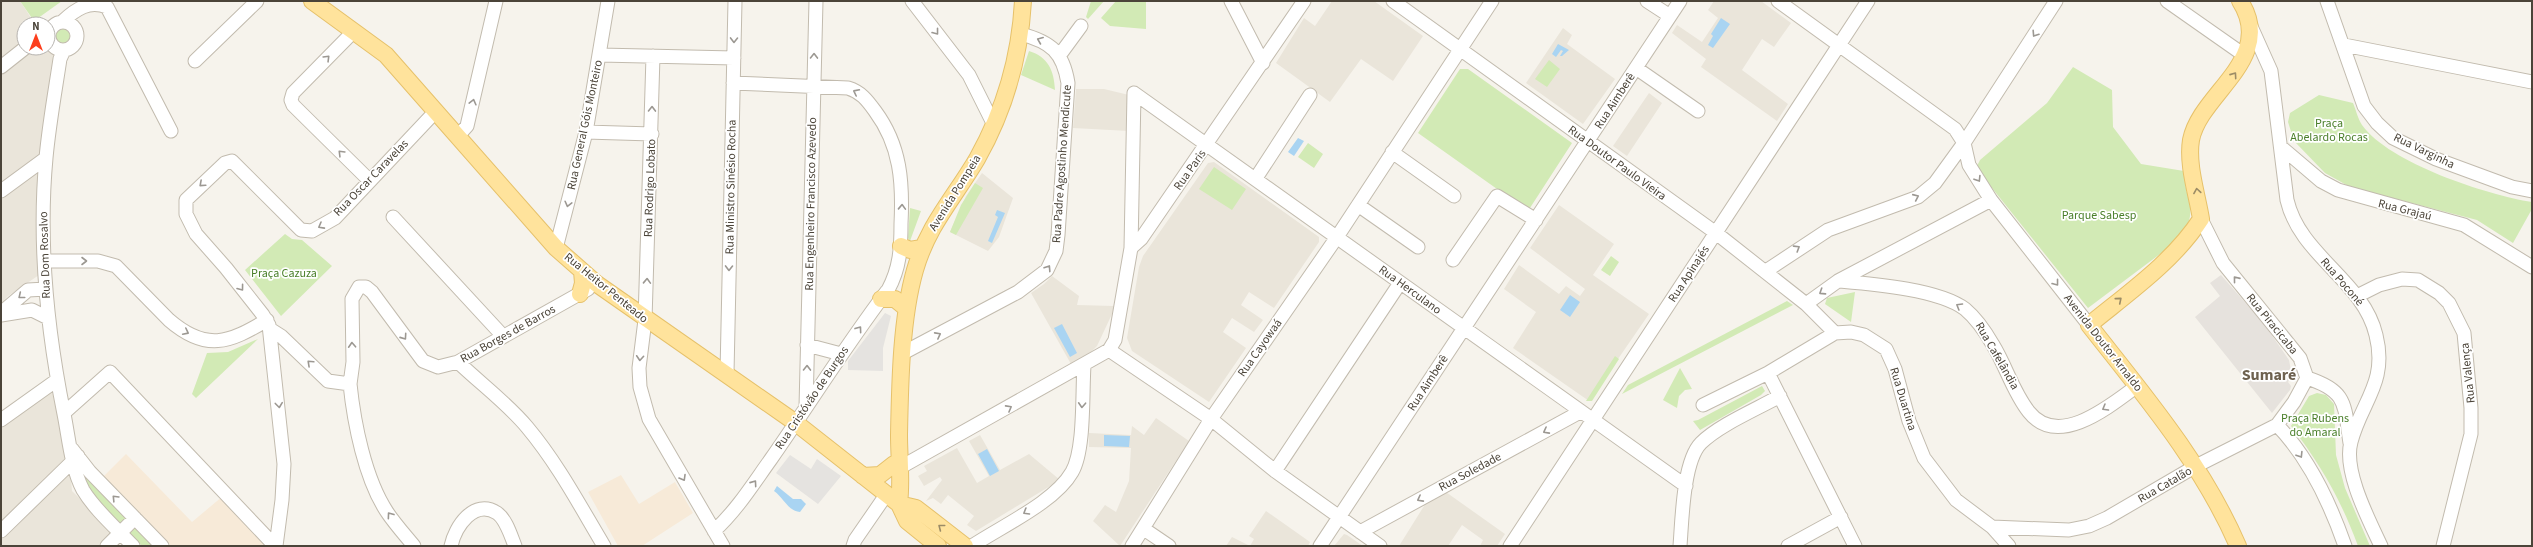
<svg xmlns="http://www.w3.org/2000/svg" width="2533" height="547" font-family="'Source Sans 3',sans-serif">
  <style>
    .residential { fill: #eae5da }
    .commercial { fill: #f7ead8 }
    .industrial { fill: #e6e2dd }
    .green { fill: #d2eab5 }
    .parking { fill: #e5e3e0 }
    .water { fill: #a9d4f2 }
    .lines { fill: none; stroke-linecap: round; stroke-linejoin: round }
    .minor-casing { stroke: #c2bbae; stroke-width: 15 }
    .major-casing { stroke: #e6c16a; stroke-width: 18 }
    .minor { stroke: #fff; stroke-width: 13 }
    .major { stroke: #ffe39c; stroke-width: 16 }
    .oneway { stroke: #9c9892 }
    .oneway2 { stroke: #9c8c66 }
    .labels { text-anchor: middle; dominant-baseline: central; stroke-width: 3.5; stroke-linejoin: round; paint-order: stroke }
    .street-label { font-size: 12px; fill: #4b4439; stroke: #fff }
    .park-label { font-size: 12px; fill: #4a7f2a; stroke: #fff }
    .district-label { font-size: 16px; font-weight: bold; fill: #6e6250; stroke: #fff }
  </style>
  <rect width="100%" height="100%" fill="#f6f3ec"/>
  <path class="residential" d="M 1,1 L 20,1 L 35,24 L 24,24 L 24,41 L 1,60 Z
    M 1332,1 L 1374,1 L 1423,36 L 1393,81 L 1361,59 L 1330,102 L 1276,63 L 1304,18 L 1315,26 Z
    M 1714,1 L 1761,1 L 1791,23 L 1774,47 L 1762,39 L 1742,70 L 1788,104 L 1777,121 L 1701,67 L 1706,59 L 1672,33 L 1677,25 L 1702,42 L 1718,18 L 1708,10 Z
    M 1563,28 L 1572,35 L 1567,44 L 1615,79 L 1583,124 L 1526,83 Z
    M 33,48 L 53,48 L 58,58 L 43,156 L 1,187 L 1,71 Z
    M 1076,89 L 1104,89 L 1129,95 L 1129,131 L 1073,128 Z
    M 1649,93 L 1662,103 L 1627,156 L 1613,146 Z
    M 1214,162 L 1319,237 L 1319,242 L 1274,308 L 1249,292 L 1241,305 L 1263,320 L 1254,332 L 1232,318 L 1223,332 L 1246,348 L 1209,402 L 1132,351 L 1127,338 L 1139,267 L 1143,256 L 1208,163 Z
    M 42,165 L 42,273 L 8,296 L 1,304 L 1,195 Z
    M 982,173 L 1013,198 L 999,237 L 988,251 L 950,232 L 966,196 Z
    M 1559,205 L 1614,244 L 1593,275 L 1649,314 L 1589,401 L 1513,348 L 1536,312 L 1504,289 L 1519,265 L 1559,294 L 1566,286 L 1580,296 L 1585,289 L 1530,248 Z
    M 1052,276 L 1079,296 L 1077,305 L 1114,306 L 1112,314 L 1097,346 L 1091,352 L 1071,364 L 1031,293 L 1044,284 Z
    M 51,388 L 68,457 L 1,525 L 1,424 Z
    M 1156,418 L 1189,441 L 1120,546 L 1093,521 L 1105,505 L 1116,512 L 1129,481 L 1131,448 L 1089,447 L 1089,433 L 1131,435 L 1132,426 L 1144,435 Z
    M 980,435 L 1000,470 L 1029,454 L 1060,480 L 976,531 L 967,525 L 974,516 L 948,495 L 941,504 L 933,498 L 926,501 L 942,480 L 940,477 L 924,486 L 918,476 L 927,471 L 924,466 L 957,448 L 977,483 L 989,476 L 969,441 Z
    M 70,466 L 72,491 L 115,533 L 102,546 L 1,546 L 1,535 Z
    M 1443,490 L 1505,534 L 1497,546 L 1480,546 L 1483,540 L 1462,525 L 1448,546 L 1399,546 L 1429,498 Z
    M 1266,511 L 1310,542 L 1308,546 L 1226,546 L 1232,537 L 1250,546 L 1254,539 L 1249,536 Z
    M 1344,534 L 1347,535 L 1363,546 L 1334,546 Z"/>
  <path class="commercial" d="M 126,454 L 192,522 L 223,496 L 268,546 L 171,546 L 103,477 Z
    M 621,475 L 639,504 L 675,482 L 693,513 L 642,546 L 618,546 L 588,492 Z"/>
  <path class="industrial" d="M 2221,275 L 2264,324 L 2289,360 L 2292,376 L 2288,382 L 2291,386 L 2290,390 L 2272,413 L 2195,317 L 2220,296 L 2210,283 Z"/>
  <path class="green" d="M 20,1 L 62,1 L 34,21 Z
    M 1091,1 L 1104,1 L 1088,19 L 1086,17 Z
    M 1116,1 L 1146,1 L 1146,29 L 1110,26 L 1101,18 Z
    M51 36a12 12 0 1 1 24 0a12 12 0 1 1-24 0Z
    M 1029,51 C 1048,57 1054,70 1055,90 L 1021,75 Z
    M 1549,60 L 1560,69 L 1547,87 L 1535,79 Z
    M 2073,67 L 2112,90 L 2113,127 L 2141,164 L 2184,171 C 2185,204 2200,208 2180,239 L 2088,308 L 1976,168 L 1980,160 L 2047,103 Z
    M 1460,69 L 1468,69 L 1572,143 L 1528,211 L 1418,133 Z
    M 2319,95 L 2353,103 C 2356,110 2358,119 2362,125 C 2389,163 2487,195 2532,202 L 2532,209 L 2513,243 L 2477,220 L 2350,187 L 2325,173 L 2294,141 L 2288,122 L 2290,113 Z
    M 1308,143 L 1323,154 L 1314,168 L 1298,157 Z
    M 1214,167 L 1246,189 L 1232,210 L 1199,189 Z
    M 975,183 L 983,188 L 956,235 L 950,232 L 961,205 Z
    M 910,208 L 921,211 L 910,241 L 908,238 Z
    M 285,234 L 292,239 L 302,240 L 332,266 L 281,316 L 245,270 Z
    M 1611,256 L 1619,262 L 1610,276 L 1601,270 Z
    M 1855,292 L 1851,322 L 1825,304 L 1827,298 Z
    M 1787,301 L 1793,305 L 1622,394 L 1628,385 Z
    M 258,339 L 196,398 L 192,394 L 207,353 L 228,352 Z
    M 1615,356 L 1619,359 L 1592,401 L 1586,401 Z
    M 1680,368 L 1692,389 L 1685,390 L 1679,396 L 1677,408 L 1663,400 Z
    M 1762,386 L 1765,391 L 1761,395 L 1700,430 L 1693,421 L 1698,420 Z
    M 2317,393 L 2326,395 L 2334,404 L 2336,455 L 2345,488 L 2370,546 L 2358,546 C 2341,500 2321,465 2291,426 L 2309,396 Z
    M 81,470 L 129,519 L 122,527 L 84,487 Z
    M 134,522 L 160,546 L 142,546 L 127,531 Z"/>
  <path class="parking" d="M 885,313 L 891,316 L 883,348 L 883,371 L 848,370 L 848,361 Z
    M 790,455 L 811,469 L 817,459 L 841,476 L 818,504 L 776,473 Z"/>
  <path class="water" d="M 1721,18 L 1730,24 L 1713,48 L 1708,45 L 1713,36 L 1711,34 Z
    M 1558,44 L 1569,50 L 1562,56 L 1560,56 L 1563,51 L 1561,50 L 1556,57 L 1552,54 Z
    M 1298,138 L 1304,141 L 1294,156 L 1288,152 Z
    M 997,210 L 1005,213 L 992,243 L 988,241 L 998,217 L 995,215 Z
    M 1570,295 L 1580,302 L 1570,317 L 1560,310 Z
    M 1062,324 L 1077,353 L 1070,357 L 1054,328 Z
    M 1104,435 L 1130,436 L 1129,447 L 1104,446 Z
    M 987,449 L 999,471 L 990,476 L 978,454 Z
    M 777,486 L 793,499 L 801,499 L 806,504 L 800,512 C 788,511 783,497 774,491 Z"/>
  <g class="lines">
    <g class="minor-casing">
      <path id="minor" d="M 912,1 L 969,75 L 994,125
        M 1231,1 L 1263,63
        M 1393,1 L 1716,233 L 1806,304 L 1835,333
        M 1647,1 L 1670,16
        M 1778,1 L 1955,129 L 1964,143 L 1969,165 L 1991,200 L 2089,325
        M 2167,1 L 2244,55
        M 2327,1 L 2364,106 L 2377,123 L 2393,138 L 2436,159 L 2512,187 L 2532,191
        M 63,21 C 76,9 89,0 107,7 L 171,131
        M49 36a14 14 0 1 1 28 0a14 14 0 1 1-28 0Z
        M 2249,22 L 2271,71 L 2287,200 C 2300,256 2363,280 2376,335 C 2388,383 2361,402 2351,442 C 2343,471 2369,520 2381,546
        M 354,31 L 293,93 L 291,100 L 293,105 L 369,180
        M 2344,45 L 2532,82
        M 64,50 L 60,59 C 55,92 49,125 46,158 C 38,244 47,330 64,414 C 69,439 71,467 83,490 C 95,510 117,529 133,546
        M 600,55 L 734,58
        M 653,56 L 645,320 L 639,368 L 640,387 L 649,419 L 723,546
        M 1059,56 L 1081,26
        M 195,61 L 257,1
        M 1,67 L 25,48
        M 1636,68 L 1698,111
        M 733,83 L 848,88 C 861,92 867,100 875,111 C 901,146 903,183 901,224 C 901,248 900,268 888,290
        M 1134,93 L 1686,486
        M 586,132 L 652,134
        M 457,137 L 467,126 L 496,1
        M 2281,147 L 2321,181 L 2338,190 L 2464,225 L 2532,267
        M 1392,152 L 1454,196
        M 1256,178 L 1310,95
        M 1,191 L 46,158
        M 1358,205 L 1418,247
        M 393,217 L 503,336
        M 2201,219 L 2223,263 L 2300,358 L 2307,378
        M 556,248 L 586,132 L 608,1
        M 1131,248 L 1134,93
        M 1453,260 L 1497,196 L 1536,220
        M 45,261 L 98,261 L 116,266 L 169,320 C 206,352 229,343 267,320
        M 1766,271 L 1828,230 L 1918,197 L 1935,183 L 1964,143 L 2056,1
        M 1838,281 C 1872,284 1938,289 1965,309 C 1977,319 1985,331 1993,345 C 2006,366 2013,392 2029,412 C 2058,449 2110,406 2137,386
        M 2357,296 L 2379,285 L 2402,279 L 2418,280 L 2439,293 L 2449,303 L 2464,333 L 2471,408 L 2471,434 L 2443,546
        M 1806,304 L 1838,281 L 1991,200
        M 1,313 L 28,290 L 46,289
        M 1,315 L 32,310 L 48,318
        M 270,329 L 281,336 L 328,381 L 350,384 C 354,423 365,479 387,512 C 395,524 405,535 414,546
        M 807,345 L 841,354
        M 1109,350 L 1211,419 L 1275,471 L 1380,546
        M 903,353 L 1018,292 L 1047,270 L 1056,251 L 1058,235 L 1068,83 C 1063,52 1051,42 1021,34
        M 458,362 C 481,384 507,403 527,427 C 558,464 580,506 604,546
        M 727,373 L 735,1
        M 1768,373 L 1855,546
        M 2307,378 C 2348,391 2344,405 2350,443
        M 350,384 L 353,362 L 352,299 L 359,287 L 366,287 L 372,292 L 423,361 L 438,367 L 458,362 L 588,289
        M 1703,405 L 1768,373 L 1835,333 L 1851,332 L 1864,335 L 1886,349 L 1895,369 L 1909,421 L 1924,458 L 1956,500 L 1992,527 L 2009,546
        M 806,407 L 816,1
        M 64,413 L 110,372 L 275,546
        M 1,420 L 57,380
        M 2277,425 C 2309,458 2330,503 2345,546
        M 72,449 L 90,472 L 162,546
        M 901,467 L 1109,350 L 1115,340 L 1131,248 L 1141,239 L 1304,1
        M 1275,471 L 1400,283
        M 1992,527 L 2069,530 L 2089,526 L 2107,518 L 2196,466 L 2277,425 L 2294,402 L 2307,378
        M 1144,529 L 1169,546
        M 1,531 L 78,456
        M 714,531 C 737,510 753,484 771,459 C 810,403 846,345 887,291
        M 1360,532 L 1580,412
        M 107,546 L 135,518
        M 276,546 L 282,500 L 284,464 L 269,325 L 263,315 L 226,268 L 196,234 L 186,214 L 186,200 L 225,163 L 232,161 L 301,230 L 312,231 L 335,218 L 435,112
        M 451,546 C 455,527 474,498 497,513 C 506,519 511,536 515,546
        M 853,546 L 855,540 L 886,495
        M 972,546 C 1002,526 1055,502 1072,472 C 1085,450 1082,393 1084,366
        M 1132,546 L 1211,419 L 1337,237 L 1492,1
        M 1320,546 L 1680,1
        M 1510,546 L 1868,1
        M 1680,546 C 1682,521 1683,461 1701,443 C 1719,425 1757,409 1780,396
        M 1788,546 L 1841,517"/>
    </g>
    <g class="major-casing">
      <path id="major" d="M 312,1 L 386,55 L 556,248 L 597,284 L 796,423 L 899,504 L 916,508 L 965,546
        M 901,246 L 910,250 L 922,248
        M 580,294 L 583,283 L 582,271
        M 881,299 L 895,299 L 906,308
        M 863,476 L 880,475 L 894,464
        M 899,504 C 902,480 899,458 899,435 C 900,383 901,319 915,270 C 928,225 954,198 977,159 C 1004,111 1020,56 1023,1
        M 899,504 L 907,521 L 938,546
        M 2238,546 C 2202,463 2144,395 2089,325 C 2128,293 2173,262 2201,219 C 2197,194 2187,165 2191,140 C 2200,93 2277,59 2240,1"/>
    </g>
    <use href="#minor" class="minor"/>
    <use href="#major" class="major"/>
  </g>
  <defs><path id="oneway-chevron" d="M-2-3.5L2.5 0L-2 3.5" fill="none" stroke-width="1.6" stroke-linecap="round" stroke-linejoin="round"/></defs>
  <g class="oneway">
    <use href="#oneway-chevron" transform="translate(936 32) rotate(52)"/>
    <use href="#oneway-chevron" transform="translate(2035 34) rotate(123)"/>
    <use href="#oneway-chevron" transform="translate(734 40) rotate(91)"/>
    <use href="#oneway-chevron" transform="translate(1040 40) rotate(-158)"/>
    <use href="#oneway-chevron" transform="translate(814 56) rotate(-89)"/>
    <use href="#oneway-chevron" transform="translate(327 58) rotate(-45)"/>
    <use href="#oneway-chevron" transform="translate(856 92) rotate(-153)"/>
    <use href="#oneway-chevron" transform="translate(473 102) rotate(-76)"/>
    <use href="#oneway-chevron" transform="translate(652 109) rotate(-89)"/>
    <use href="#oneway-chevron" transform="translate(341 153) rotate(-135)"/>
    <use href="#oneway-chevron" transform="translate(1978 179) rotate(58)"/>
    <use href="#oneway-chevron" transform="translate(202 184) rotate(138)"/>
    <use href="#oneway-chevron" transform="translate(1916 197) rotate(-24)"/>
    <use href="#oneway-chevron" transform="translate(568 204) rotate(104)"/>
    <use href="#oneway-chevron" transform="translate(902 207) rotate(-88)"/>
    <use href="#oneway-chevron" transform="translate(321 226) rotate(151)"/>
    <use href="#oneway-chevron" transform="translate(1797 248) rotate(-32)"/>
    <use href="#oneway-chevron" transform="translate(84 261)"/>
    <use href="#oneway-chevron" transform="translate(729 268) rotate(91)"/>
    <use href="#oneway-chevron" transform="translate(1048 268) rotate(-57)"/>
    <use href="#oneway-chevron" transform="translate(2236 279) rotate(-129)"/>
    <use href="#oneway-chevron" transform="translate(647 281) rotate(-88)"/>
    <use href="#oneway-chevron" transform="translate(2056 283) rotate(52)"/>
    <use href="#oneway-chevron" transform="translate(241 288) rotate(53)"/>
    <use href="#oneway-chevron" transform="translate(1822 292) rotate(147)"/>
    <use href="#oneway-chevron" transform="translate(21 296) rotate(141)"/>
    <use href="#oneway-chevron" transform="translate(1959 306) rotate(-149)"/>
    <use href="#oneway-chevron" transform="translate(859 329) rotate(-54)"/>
    <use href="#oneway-chevron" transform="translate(186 332) rotate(27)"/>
    <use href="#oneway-chevron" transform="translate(938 335) rotate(-28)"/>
    <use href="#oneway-chevron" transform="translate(404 337) rotate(55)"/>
    <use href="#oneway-chevron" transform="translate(352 345) rotate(-93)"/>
    <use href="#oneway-chevron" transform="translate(640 358) rotate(94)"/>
    <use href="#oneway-chevron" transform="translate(310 363) rotate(-137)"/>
    <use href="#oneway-chevron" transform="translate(807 368) rotate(-89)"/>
    <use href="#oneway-chevron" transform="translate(279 405) rotate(83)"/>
    <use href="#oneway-chevron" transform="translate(1082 405) rotate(93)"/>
    <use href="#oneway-chevron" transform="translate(1009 408) rotate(-29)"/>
    <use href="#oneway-chevron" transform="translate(2105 408) rotate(150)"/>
    <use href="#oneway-chevron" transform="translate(1546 431) rotate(152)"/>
    <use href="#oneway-chevron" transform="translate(2300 455) rotate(58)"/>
    <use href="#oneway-chevron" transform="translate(683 478) rotate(60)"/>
    <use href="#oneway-chevron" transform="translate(754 483) rotate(-55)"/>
    <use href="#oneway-chevron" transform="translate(115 498) rotate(-134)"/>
    <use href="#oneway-chevron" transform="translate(1420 499) rotate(152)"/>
    <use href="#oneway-chevron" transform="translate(1026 512) rotate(149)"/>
    <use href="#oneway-chevron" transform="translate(390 515) rotate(-126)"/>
  </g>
  <g class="oneway2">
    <use href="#oneway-chevron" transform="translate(2234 75) rotate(-55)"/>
    <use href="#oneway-chevron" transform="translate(2197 191) rotate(-99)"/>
    <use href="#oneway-chevron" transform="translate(2119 300) rotate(-40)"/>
    <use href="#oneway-chevron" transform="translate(941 527) rotate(-142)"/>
  </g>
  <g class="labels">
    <g class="street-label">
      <text transform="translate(1615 101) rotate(-57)">Rua Aimberê</text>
      <text transform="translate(585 125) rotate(-78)">Rua General Góis Monteiro</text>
      <text transform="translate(2424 151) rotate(26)">Rua Varginha</text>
      <text transform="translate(1617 163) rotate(36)">Rua Doutor Paulo Vieira</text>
      <text transform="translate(1062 164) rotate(-86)">Rua Padre Agostinho Mendicute</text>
      <text transform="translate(1190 170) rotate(-55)">Rua Paris</text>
      <text transform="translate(371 178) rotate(-46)">Rua Oscar Caravelas</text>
      <text transform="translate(731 187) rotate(-89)">Rua Ministro Sinésio Rocha</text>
      <text transform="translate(650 188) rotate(-88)">Rua Rodrigo Lobato</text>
      <text transform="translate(955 193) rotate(-58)">Avenida Pompeia</text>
      <text transform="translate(811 204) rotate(-89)">Rua Engenheiro Francisco Azevedo</text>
      <text transform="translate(2405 210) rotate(14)">Rua Grajaú</text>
      <text transform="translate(45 255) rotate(-92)">Rua Dom Rosalvo</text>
      <text transform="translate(1689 274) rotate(-57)">Rua Apinajés</text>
      <text transform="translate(2342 282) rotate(49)">Rua Poconé</text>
      <text transform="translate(606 288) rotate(39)">Rua Heitor Penteado</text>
      <text transform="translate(1410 290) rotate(36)">Rua Herculano</text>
      <text transform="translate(2272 324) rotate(51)">Rua Piracicaba</text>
      <text transform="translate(508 334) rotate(-29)">Rua Borges de Barros</text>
      <text transform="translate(2103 343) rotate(52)">Avenida Doutor Arnaldo</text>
      <text transform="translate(1260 348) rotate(-55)">Rua Cayowaá</text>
      <text transform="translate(1997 356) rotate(60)">Rua Cafelândia</text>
      <text transform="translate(2468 373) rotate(-96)">Rua Valença</text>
      <text transform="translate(1428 383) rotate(-57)">Rua Aimberê</text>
      <text transform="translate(812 398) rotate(-56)">Rua Cristóvão de Burgos</text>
      <text transform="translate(1903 399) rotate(73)">Rua Duartina</text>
      <text transform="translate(1470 472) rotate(-28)">Rua Soledade</text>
      <text transform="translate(2165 485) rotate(-30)">Rua Catalão</text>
    </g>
    <g class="park-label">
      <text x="2329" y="123">Praça<tspan x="2329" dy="14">Abelardo Rocas</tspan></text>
      <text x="2099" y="215">Parque Sabesp</text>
      <text x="284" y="273">Praça Cazuza</text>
      <text x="2315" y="418">Praça Rubens<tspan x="2315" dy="14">do Amaral</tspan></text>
    </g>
    <g class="district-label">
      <text x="2269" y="375">Sumaré</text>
    </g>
  </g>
  <rect width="2533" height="547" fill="none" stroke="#4b4439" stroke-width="4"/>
  <g transform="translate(36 36)"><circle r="19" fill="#ffffff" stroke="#b7b4b0"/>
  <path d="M0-3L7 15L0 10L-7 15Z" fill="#fc3f1d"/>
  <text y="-6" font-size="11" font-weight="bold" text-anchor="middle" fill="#4b4439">N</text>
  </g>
</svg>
